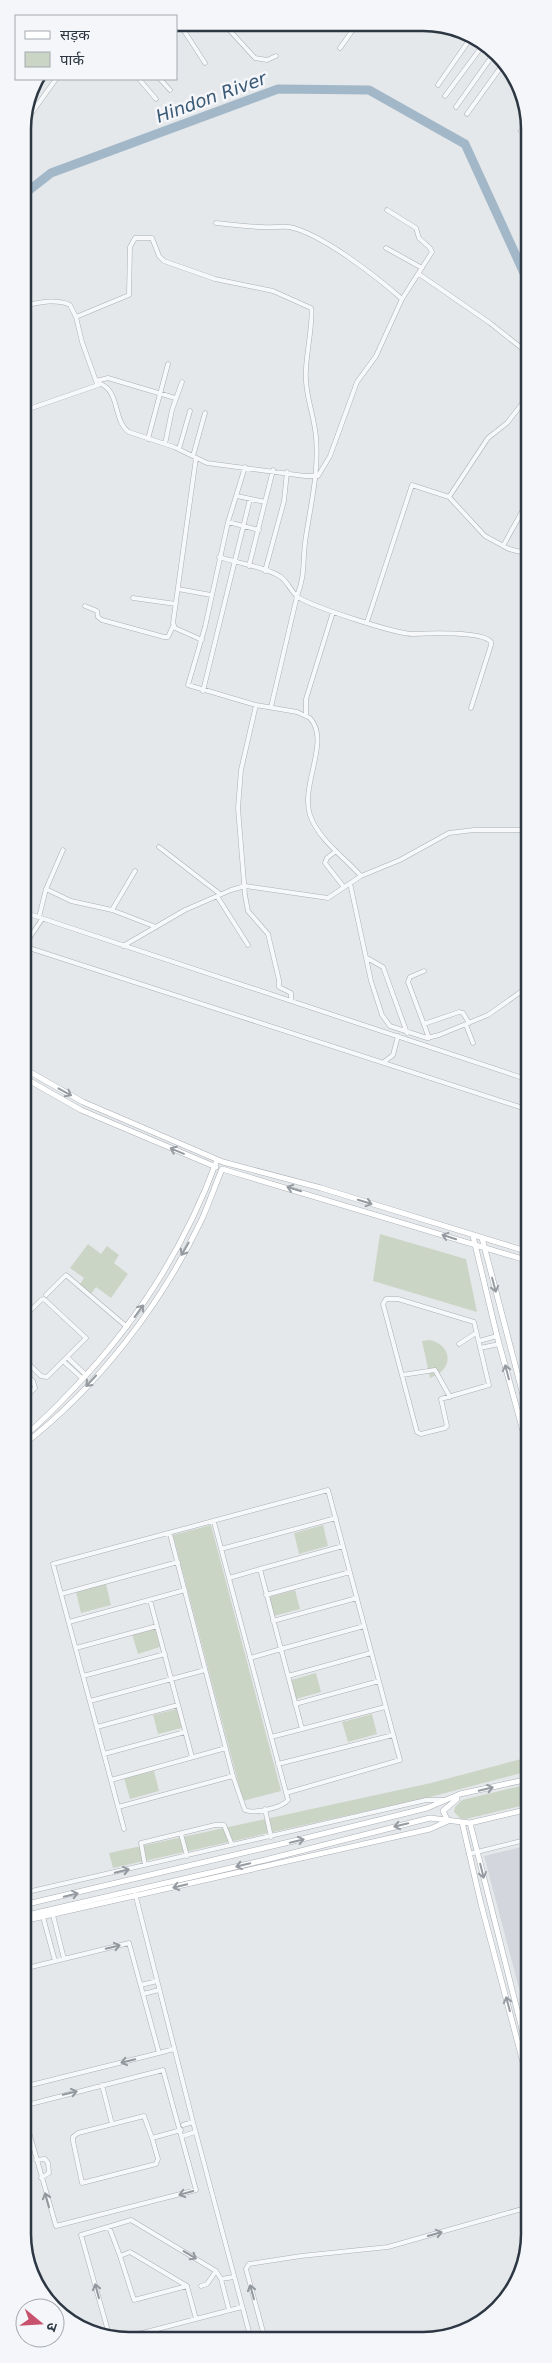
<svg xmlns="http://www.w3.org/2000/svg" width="552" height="2363" font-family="'DejaVu Sans','Noto Sans Devanagari',sans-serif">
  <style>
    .built { fill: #d3d7dd }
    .green { fill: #cbd5c6 }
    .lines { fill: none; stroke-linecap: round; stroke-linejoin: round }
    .river { stroke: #a2b8c9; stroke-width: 9 }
    .street-casing { stroke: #aaafb5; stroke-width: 5 }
    .secondary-casing { stroke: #aaafb5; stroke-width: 6 }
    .street { stroke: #f7f8fa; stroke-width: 4 }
    .secondary { stroke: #fff; stroke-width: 5 }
    .oneway { stroke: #969ba1 }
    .oneway2 { stroke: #92989e }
    .labels { text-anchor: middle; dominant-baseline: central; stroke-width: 5; stroke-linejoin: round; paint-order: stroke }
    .water-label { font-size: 18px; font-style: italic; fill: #395975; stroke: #f4f6f9 }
    .rim { fill: none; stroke: #2d3743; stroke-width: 2.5 }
  </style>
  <rect width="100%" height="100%" fill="#e5e8eb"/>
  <path class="built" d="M 529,1845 L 529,2026 L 484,1856 Z"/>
  <path class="green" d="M 380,1234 L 466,1259 L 477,1312 L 373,1281 Z
    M 88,1244 L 101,1254 L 107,1246 L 119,1255 L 114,1263 L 128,1274 L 111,1298 L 96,1287 L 89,1297 L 77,1288 L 84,1278 L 70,1268 Z
    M 430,1340 C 454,1346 453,1371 430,1378 L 422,1341 Z
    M 211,1525 L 281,1791 L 243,1801 L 173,1535 Z
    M 323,1525 L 328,1546 L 299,1554 L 294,1533 Z
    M 106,1584 L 111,1605 L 81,1613 L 76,1592 Z
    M 295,1590 L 300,1609 L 274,1616 L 269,1597 Z
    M 155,1628 L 160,1647 L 138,1654 L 132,1634 Z
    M 316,1673 L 321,1692 L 296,1699 L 291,1680 Z
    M 177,1709 L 182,1728 L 158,1734 L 153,1715 Z
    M 372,1714 L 377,1734 L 348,1742 L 342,1722 Z
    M 529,1757 L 529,1771 L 434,1796 L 113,1868 L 109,1853 L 431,1783 Z
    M 154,1771 L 159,1791 L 130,1799 L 124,1778 Z
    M 529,1784 L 529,1804 L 466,1819 L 461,1819 L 454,1812 L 455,1807 L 462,1800 Z"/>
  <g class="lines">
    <path class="river" d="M 23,195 L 51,173 L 278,89 L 369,90 L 465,144 L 529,284"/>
    <g class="street-casing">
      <path id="street" d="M 179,23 L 205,63
        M 223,23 L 255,58 L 267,60 L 276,56
        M 253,23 L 258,27 L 267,23
        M 340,48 L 357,24
        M 139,79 L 156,99
        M 160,79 L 170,90
        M 438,85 L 470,39
        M 445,96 L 483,45
        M 456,107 L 495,52
        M 467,114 L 503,64
        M 23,125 L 56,79
        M 521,131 L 529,122
        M 525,184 L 529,187
        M 216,223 C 232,225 247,227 262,227 C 271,228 281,226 289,227 C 321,233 377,277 402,299
        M 386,248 L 422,268
        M 419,274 L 490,323 L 529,354
        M 23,306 C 37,303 56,298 70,305 L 76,317
        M 96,381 L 108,378 L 175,398
        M 97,384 L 82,342 L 76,317 L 129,295 L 130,247 L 135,238 L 152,238 L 159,256 L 164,261 L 215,279 L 273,291 L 311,308 C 314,316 306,357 306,369 C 304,392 314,414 316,437 C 319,471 311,503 306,536 C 302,559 306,574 297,596 L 271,707
        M 23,411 L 101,384 C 120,392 113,421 129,432 L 174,447 L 207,463 L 305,476 L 318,476 L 330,456 L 357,382 L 376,356 L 402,299 L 432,252 L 430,248 L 419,238 L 416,228 L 387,210
        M 148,439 L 168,364
        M 165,444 L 172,410 L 182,382
        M 179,449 L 190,411
        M 193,456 L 205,413
        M 196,458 L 173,623 L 175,628 L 202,640
        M 245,467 L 228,522 L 205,627 L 188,685 L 256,705 L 297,712 L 310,718 C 331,741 300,785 310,815 C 318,839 344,857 361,876
        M 237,496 L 265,502
        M 449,497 L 488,438 L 507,423 L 529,395
        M 228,522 L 259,530
        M 503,546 L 529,499
        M 219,557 C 237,563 266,567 281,577 C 288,582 291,592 298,597 C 313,607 396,634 413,634 C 428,633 483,631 491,642 L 491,645 L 471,708
        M 249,566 L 273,470
        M 265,571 L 284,501 L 287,472
        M 178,589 L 211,595
        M 133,598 L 176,604
        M 85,606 L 97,611 L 98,617 L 102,620 L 164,637 L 168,637 L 173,626
        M 367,622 L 412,485 L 449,497 L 485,536 L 509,549 L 529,554
        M 203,691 L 250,499
        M 256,705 L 241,770 L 238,808 L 245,895 L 248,911 L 268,934 L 279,980 L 279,987 L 291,993 L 291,1001
        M 306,714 L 306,699 L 333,612
        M 159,847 L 220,894
        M 336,851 L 327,858 L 325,863 L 343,886
        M 350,883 L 371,981 L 382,1015 L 390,1026 L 427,1038 L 439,1035 L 488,1015 L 529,986
        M 46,889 L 71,901 L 112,910 L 156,927
        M 217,896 L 248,945
        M 112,910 L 135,871
        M 23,912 L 529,1080
        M 39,917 L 46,889 L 63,850
        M 23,946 L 529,1110
        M 24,946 L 42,919
        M 123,946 L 185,910 L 231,890 L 245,886 L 328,898 L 361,876 L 400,860 L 449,833 L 474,830 L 529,830
        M 367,958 L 383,967 L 407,1033
        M 424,971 L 410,977 L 408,982 L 429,1038
        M 424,1024 L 459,1012 L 463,1013 L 469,1023
        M 466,1025 L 473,1043
        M 384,1062 L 393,1055 L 398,1036
        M 46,1295 L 66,1275 L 127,1327
        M 386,1299 L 398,1299 L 474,1322 L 489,1385 L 441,1399 L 447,1426 L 445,1428 L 421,1434 L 417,1432 L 383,1304 Z
        M 23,1318 L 41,1300 L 44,1299 L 86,1338 L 47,1377 L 41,1376 L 23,1358
        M 479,1341 L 497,1336
        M 459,1344 L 476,1333
        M 480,1348 L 499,1344
        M 67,1357 L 86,1375
        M 63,1361 L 83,1379
        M 23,1371 L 33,1381 L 35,1388 L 23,1400
        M 402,1375 L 435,1370 L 450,1397
        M 170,1534 L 233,1776 L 243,1805 L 245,1810 C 254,1814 282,1808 288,1800 L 214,1522
        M 221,1549 L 336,1518
        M 260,1569 L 343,1546
        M 229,1578 L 260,1569 L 281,1649 L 250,1658
        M 61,1594 L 178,1562
        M 266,1595 L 350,1572
        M 150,1600 L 192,1757
        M 273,1621 L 357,1598
        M 69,1622 L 185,1590
        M 76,1648 L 157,1626
        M 83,1676 L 165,1654
        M 288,1676 L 371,1653
        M 90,1701 L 205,1670
        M 295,1704 L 379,1681
        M 97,1727 L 178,1705
        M 302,1729 L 385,1707
        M 271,1737 L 302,1729 L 281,1649 L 364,1626
        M 104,1754 L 185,1732
        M 278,1764 L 393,1735
        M 111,1780 L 226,1748
        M 118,1807 L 233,1776
        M 265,1809 L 271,1837
        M 124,1829 L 53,1564 L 328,1490 L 400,1760 L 286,1793
        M 181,1834 L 187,1856
        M 469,1854 L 529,1839
        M 145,1865 L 141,1843 L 215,1825 L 224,1825 L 232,1845
        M 23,1893 L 426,1800 L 443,1800
        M 135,1893 L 193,2122 L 251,2339
        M 53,1915 L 64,1959
        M 43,1917 L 55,1961
        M 23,1969 L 129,1943 L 159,2053 L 23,2087
        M 141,1985 L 157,1981
        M 143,1994 L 159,1990
        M 159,2053 L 174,2049
        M 102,2085 L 112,2124
        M 23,2106 L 163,2070 L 196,2190 L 56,2226 L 23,2111
        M 183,2125 L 193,2122
        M 183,2136 L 195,2132
        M 152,2138 L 144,2116 L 78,2133 L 73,2137 L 73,2141 L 82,2183 L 156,2164 L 158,2159 L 152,2138 L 181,2130
        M 36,2160 L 45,2159 L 48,2163 L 49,2173 L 41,2178
        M 109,2227 L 120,2256 L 130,2252 L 187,2286 L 196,2319
        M 120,2256 L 134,2300 L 187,2286
        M 221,2279 L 229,2310
        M 201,2286 L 207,2284 L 216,2271
        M 110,2338 L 81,2235 L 131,2220 L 216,2271 L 221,2279 L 234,2277
        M 123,2338 L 242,2307
        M 265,2339 L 246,2269 L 249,2264 L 301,2256 L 388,2247 L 529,2207"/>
    </g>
    <g class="secondary-casing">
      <path id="secondary" d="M 23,1068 L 83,1102 L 223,1162 L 321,1188 L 529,1252
        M 23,1077 L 81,1110 L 216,1167
        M 473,1236 L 497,1336 L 529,1453
        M 482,1238 L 529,1418
        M 23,1437 C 42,1422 59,1404 75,1387 C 139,1320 185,1247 217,1160
        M 23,1445 C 98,1387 161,1305 202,1219 C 209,1203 215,1186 222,1169 L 529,1261
        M 448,1821 L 443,1811 L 457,1799
        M 462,1822 L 481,1904 L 529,2085
        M 470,1823 L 529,2057
        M 23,1905 L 302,1839 L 427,1808 L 460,1794 L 529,1779
        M 23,1916 L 265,1860 L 430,1818 L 470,1823 L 529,1809
        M 23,1921 L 430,1829 L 448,1821"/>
    </g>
    <use href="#street" class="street"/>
    <use href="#secondary" class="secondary"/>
  </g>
  <defs><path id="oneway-shaft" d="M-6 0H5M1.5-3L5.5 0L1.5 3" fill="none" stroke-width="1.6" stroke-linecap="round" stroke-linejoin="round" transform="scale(1.25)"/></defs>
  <g class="oneway">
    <use href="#oneway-shaft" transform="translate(65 1092) rotate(29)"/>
    <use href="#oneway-shaft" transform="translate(177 1151) rotate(-157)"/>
    <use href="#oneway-shaft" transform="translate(294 1189) rotate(-163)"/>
    <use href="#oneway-shaft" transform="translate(365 1202) rotate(17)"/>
    <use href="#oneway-shaft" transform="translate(449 1237) rotate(-162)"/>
    <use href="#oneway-shaft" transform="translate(185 1249) rotate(120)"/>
    <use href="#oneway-shaft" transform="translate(494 1285) rotate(75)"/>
    <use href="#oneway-shaft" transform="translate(139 1311) rotate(-54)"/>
    <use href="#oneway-shaft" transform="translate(507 1372) rotate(-105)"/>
    <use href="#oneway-shaft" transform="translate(91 1381) rotate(133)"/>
    <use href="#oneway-shaft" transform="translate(486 1789) rotate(-13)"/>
    <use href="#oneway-shaft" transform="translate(401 1825) rotate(166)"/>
    <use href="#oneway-shaft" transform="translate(297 1841) rotate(-14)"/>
    <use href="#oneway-shaft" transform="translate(243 1865) rotate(167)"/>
    <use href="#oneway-shaft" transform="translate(482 1871) rotate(76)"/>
    <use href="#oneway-shaft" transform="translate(180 1886) rotate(166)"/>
    <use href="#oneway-shaft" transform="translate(71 1895) rotate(-13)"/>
    <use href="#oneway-shaft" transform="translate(508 2004) rotate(-105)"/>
  </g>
  <g class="oneway2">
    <use href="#oneway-shaft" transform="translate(122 1871) rotate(-13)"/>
    <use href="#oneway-shaft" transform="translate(113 1947) rotate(-14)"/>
    <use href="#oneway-shaft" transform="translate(128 2061) rotate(166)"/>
    <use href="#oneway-shaft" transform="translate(70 2093) rotate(-14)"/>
    <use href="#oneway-shaft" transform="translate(186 2193) rotate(165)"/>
    <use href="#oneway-shaft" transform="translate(47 2200) rotate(-106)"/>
    <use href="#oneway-shaft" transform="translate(435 2234) rotate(-16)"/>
    <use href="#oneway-shaft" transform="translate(190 2255) rotate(31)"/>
    <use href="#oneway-shaft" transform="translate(97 2291) rotate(-105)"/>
    <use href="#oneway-shaft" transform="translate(252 2292) rotate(-105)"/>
  </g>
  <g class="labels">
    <g class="water-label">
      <text transform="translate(211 97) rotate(-20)">Hindon River</text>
    </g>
  </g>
  <path d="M0 0H552V2363H0ZM129 31H423A98 98 0 0 1 521 129V2234A98 98 0 0 1 423 2332H129A98 98 0 0 1 31 2234V129A98 98 0 0 1 129 31Z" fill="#f4f6f9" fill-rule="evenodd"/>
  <path class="rim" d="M129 31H423A98 98 0 0 1 521 129V2234A98 98 0 0 1 423 2332H129A98 98 0 0 1 31 2234V129A98 98 0 0 1 129 31Z"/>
  <rect x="15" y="15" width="162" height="65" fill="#f4f6f9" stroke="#a4aab0"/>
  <rect x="25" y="31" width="25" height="8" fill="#ffffff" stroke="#a4aab0"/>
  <text x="60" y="40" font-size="15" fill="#2d3743">सड़क</text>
  <rect x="25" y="52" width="25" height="15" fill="#cbd5c6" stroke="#a4aab0"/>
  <text x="60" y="65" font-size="15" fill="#2d3743">पार्क</text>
  <g transform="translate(40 2323) rotate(108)"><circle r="24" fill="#f4f6f9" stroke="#a4aab0"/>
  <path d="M0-4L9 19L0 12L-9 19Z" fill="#c8526d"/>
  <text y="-8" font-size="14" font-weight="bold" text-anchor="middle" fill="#2d3743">उ</text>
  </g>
</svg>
